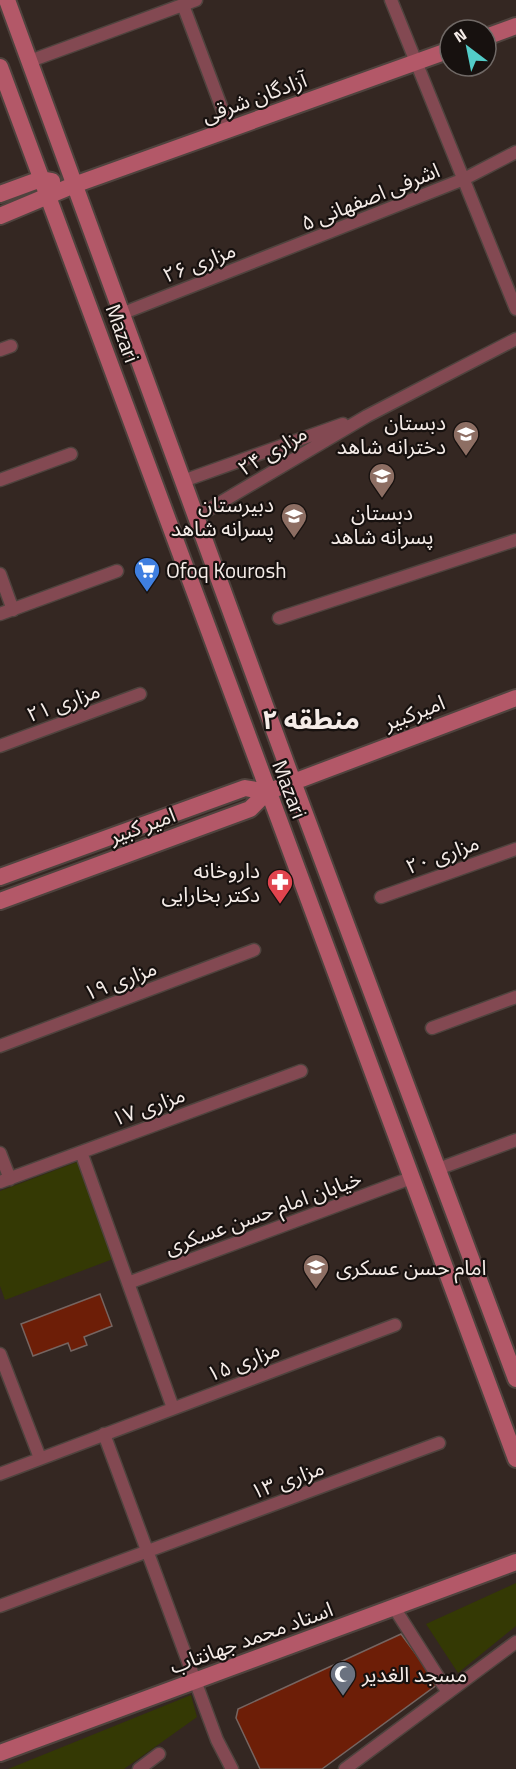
<svg xmlns="http://www.w3.org/2000/svg" width="516" height="1769" font-family="'Titillium Web','Noto Sans Arabic',sans-serif">
  <style>
    .green { fill: #343904 }
    .building { fill: #6d1e07; stroke: #766561; stroke-width: 1.5 }
    .lines { fill: none; stroke-linecap: round; stroke-linejoin: round }
    .street-casing { stroke: #4f433e; stroke-width: 15 }
    .secondary-casing { stroke: #4f433e; stroke-width: 20 }
    .street { stroke: #834952; stroke-width: 12 }
    .secondary { stroke: #b35868; stroke-width: 16 }
    .labels { text-anchor: middle; dominant-baseline: central; stroke-width: 4.5; stroke-linejoin: round; paint-order: stroke }
    .street-label { font-size: 21px; fill: #f5ece8; stroke: #17110f }
    .poi-label { font-size: 21px; fill: #f5ece8; stroke: #17110f; text-anchor: end }
    .district-label { font-size: 27px; font-weight: bold; fill: #f5ece8; stroke: #17110f }
  </style>
  <rect width="100%" height="100%" fill="#342722"/>
  <path class="green" d="M 77,1162 L 113,1259 L 5,1300 L 0,1286 L 0,1191 Z
    M 516,1583 L 516,1626 L 458,1673 L 426,1624 Z
    M 191,1695 L 197,1717 L 124,1769 L 8,1769 Z"/>
  <path class="building" d="M 100,1294 L 112,1326 L 84,1337 L 87,1345 L 71,1351 L 68,1343 L 33,1356 L 21,1324 Z
    M 401,1634 L 438,1684 L 322,1769 L 260,1769 L 236,1718 L 238,1709 Z"/>
  <g class="lines">
    <g class="street-casing">
      <path id="street" d="M 391,0 L 516,309
        M 183,5 L 230,130
        M 30,61 L 196,0
        M 121,314 L 464,179 L 516,152
        M 0,350 L 11,346
        M 0,480 L 71,454
        M 183,481 L 343,424
        M 196,517 L 367,416 L 516,339
        M 0,574 L 13,610
        M 0,614 L 117,571
        M 279,618 L 516,540
        M 0,746 L 140,694
        M 381,897 L 516,849
        M 432,1028 L 516,997
        M 0,1046 L 254,950
        M 81,1152 L 173,1408
        M 0,1153 L 10,1179
        M 438,1169 L 516,1140
        M 0,1182 L 301,1071
        M 128,1283 L 411,1178
        M 0,1354 L 40,1458
        M 104,1434 L 217,1740 L 232,1769
        M 0,1474 L 395,1325
        M 0,1606 L 439,1443
        M 395,1609 L 447,1691
        M 139,1769 L 159,1754
        M 345,1769 L 516,1642"/>
    </g>
    <g class="secondary-casing">
      <path id="secondary" d="M 7,0 L 289,771 L 516,1379
        M 486,37 L 516,26
        M 0,67 L 516,1459
        M 0,194 L 41,179 L 52,181
        M 0,216 L 74,185 L 450,50
        M 0,877 L 245,788 L 267,792
        M 0,901 L 250,809 L 267,792 L 516,698
        M 0,1753 L 516,1562"/>
    </g>
    <use href="#street" class="street"/>
    <use href="#secondary" class="secondary"/>
  </g>
  <defs>
    <g id="school-pin" transform="scale(1.35)"><path d="M0 17L-7.5 6A9.5 9.5 0 1 1 7.5 6Z" fill="#8d6e63" stroke="#17110f"/><path d="M0-5L7-2L0 1L-7-2ZM-4 1L0 2.5L4 1V4Q0 6-4 4Z" fill="#fff"/></g>
    <g id="supermarket-pin" transform="scale(1.35)"><path d="M0 17L-7.5 6A9.5 9.5 0 1 1 7.5 6Z" fill="#3f7fe0" stroke="#17110f"/><path d="M-6-5.5h2.5l.6 2H6L4.5 2H-2.5L-4.4-4H-6ZM-1.5 3.2a1.3 1.3 0 1 0 .1 0ZM3 3.2a1.3 1.3 0 1 0 .1 0Z" fill="#fff"/></g>
    <g id="pharmacy-pin" transform="scale(1.35)"><path d="M0 17L-7.5 6A9.5 9.5 0 1 1 7.5 6Z" fill="#e0444e" stroke="#17110f"/><path d="M-2-6h4v4h4v4h-4v4h-4v-4h-4v-4h4Z" fill="#fff"/></g>
    <g id="mosque-pin" transform="scale(1.35)"><path d="M0 17L-7.5 6A9.5 9.5 0 1 1 7.5 6Z" fill="#6b7280" stroke="#17110f"/><path d="M3.5-4.9A6 6 0 1 0 3.5 4.9A5 5 0 1 1 3.5-4.9Z" fill="#fff"/></g>
  </defs>
  <g fill-rule="evenodd">
    <use href="#school-pin" x="466" y="434"/>
    <use href="#school-pin" x="382" y="476"/>
    <use href="#school-pin" x="294" y="516"/>
    <use href="#supermarket-pin" x="147" y="570"/>
    <use href="#pharmacy-pin" x="280" y="882"/>
    <use href="#school-pin" x="316" y="1267"/>
    <use href="#mosque-pin" x="343" y="1674"/>
  </g>
  <g class="labels">
    <g class="street-label">
      <text transform="translate(254 97) rotate(-20)">آزادگان شرقی</text>
      <text transform="translate(370 196) rotate(-22)">اشرفی اصفهانی ۵</text>
      <text transform="translate(199 262) rotate(-21)">مزاری ۲۶</text>
      <text transform="translate(123 333) rotate(70)">Mazari</text>
      <text transform="translate(272 450) rotate(-31)">مزاری ۲۴</text>
      <text transform="translate(63 702) rotate(-20)">مزاری ۲۱</text>
      <text transform="translate(414 712) rotate(-21)">امیرکبیر</text>
      <text transform="translate(290 789) rotate(69)">Mazari</text>
      <text transform="translate(142 825) rotate(-20)">امیر کبیر</text>
      <text transform="translate(442 854) rotate(-20)">مزاری ۲۰</text>
      <text transform="translate(120 980) rotate(-21)">مزاری ۱۹</text>
      <text transform="translate(148 1106) rotate(-20)">مزاری ۱۷</text>
      <text transform="translate(263 1212) rotate(-20)">خیابان امام حسن عسکری</text>
      <text transform="translate(243 1361) rotate(-21)">مزاری ۱۵</text>
      <text transform="translate(287 1479) rotate(-20)">مزاری ۱۳</text>
      <text transform="translate(251 1637) rotate(-20)">استاد محمد جهانتاب</text>
    </g>
    <g class="poi-label">
      <text x="446" y="422">دبستان<tspan x="446" dy="24">دخترانه شاهد</tspan></text>
      <text x="274" y="504">دبیرستان<tspan x="274" dy="24">پسرانه شاهد</tspan></text>
      <text x="382" y="512" text-anchor="middle">دبستان<tspan x="382" dy="24">پسرانه شاهد</tspan></text>
      <text x="166" y="570" text-anchor="start">Ofoq Kourosh</text>
      <text x="260" y="870">داروخانه<tspan x="260" dy="24">دکتر بخارایی</tspan></text>
      <text x="336" y="1267" text-anchor="start">امام حسن عسکری</text>
      <text x="362" y="1674" text-anchor="start">مسجد الغدیر</text>
    </g>
    <g class="district-label">
      <text x="311" y="718">منطقه ۲</text>
    </g>
  </g>
  <g transform="translate(468 48) rotate(328)"><circle r="28" fill="#17110f" stroke="#706966" stroke-width="1.5"/>
  <path d="M0-4.5L10 22L0 15L-10 22Z" fill="#53cdc9"/>
  <text y="-9" font-size="16" font-weight="bold" text-anchor="middle" fill="#f5ece8">N</text>
  </g>
</svg>
